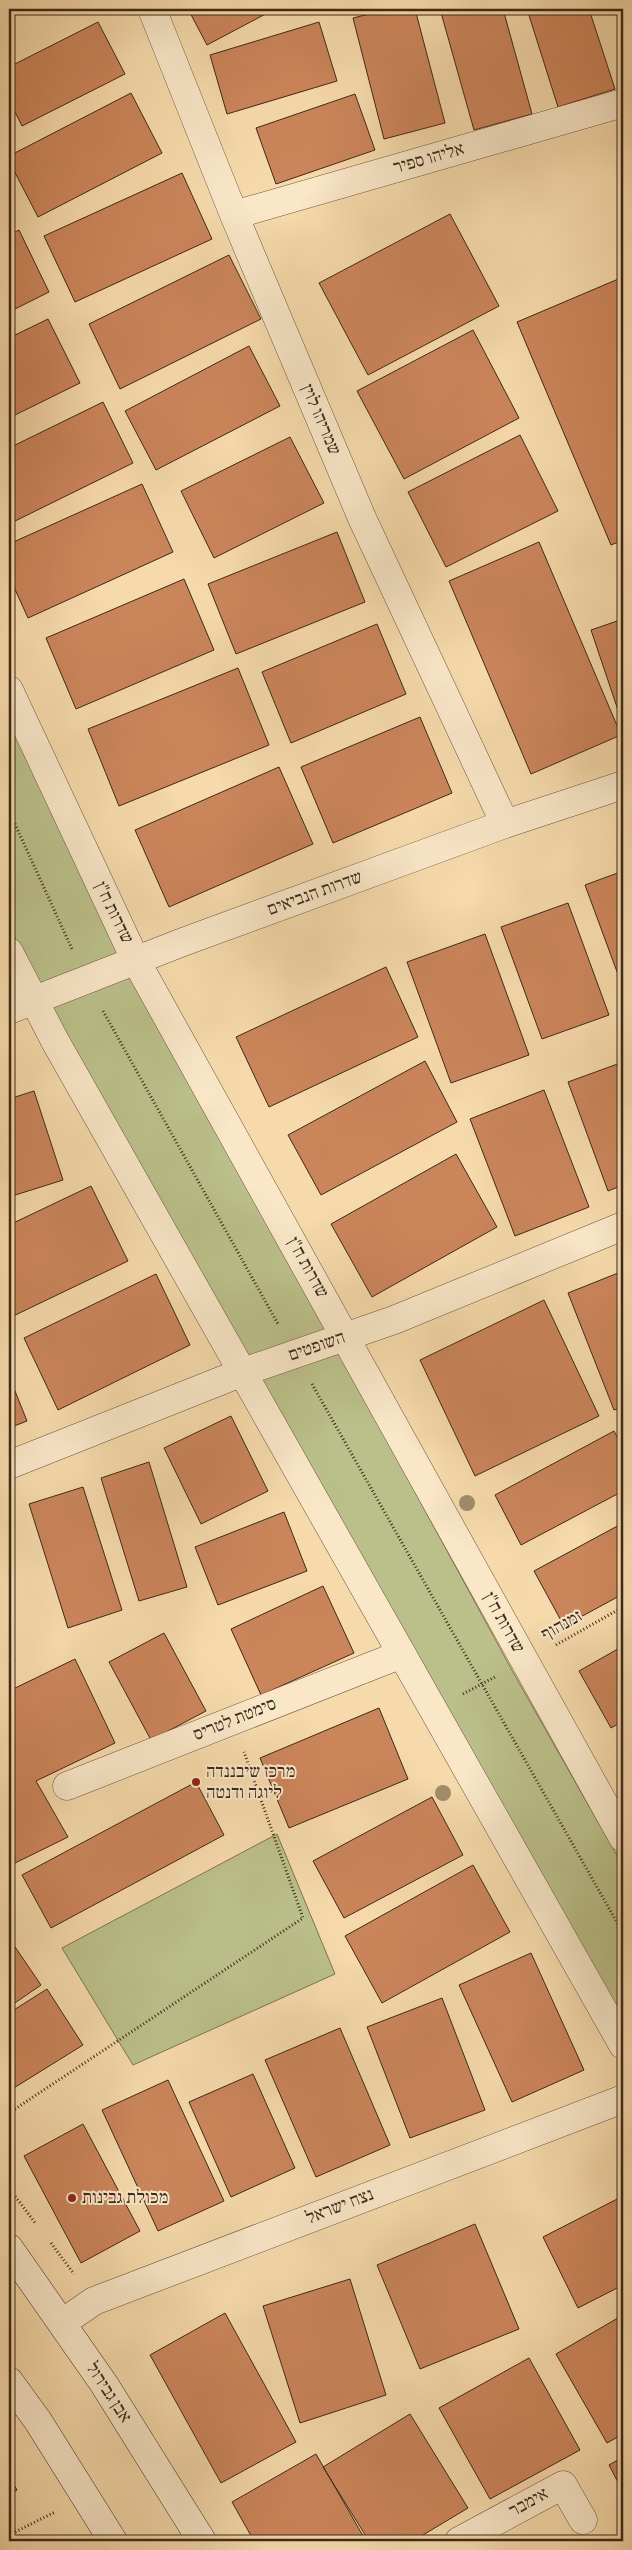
<svg xmlns="http://www.w3.org/2000/svg" width="632" height="2550" font-family="Vollkorn,'Frank Ruhl Libre',serif">
  <style>
    .green { fill: #bbc08a; stroke: #7c7452 }
    .building { fill: #cb855b; stroke: #3d281b }
    .lines { fill: none; stroke-linecap: round; stroke-linejoin: round }
    .minor-casing { stroke: #6b543f; stroke-width: 29 }
    .tertiary-casing { stroke: #6b543f; stroke-width: 29 }
    .secondary-casing { stroke: #3d281b; stroke-width: 29 }
    .path { stroke: #3d281b; stroke-width: 3; stroke-dasharray: 1 2.5; stroke-linecap: butt }
    .minor { stroke: #f9e7c8; stroke-width: 28 }
    .tertiary { stroke: #f9e7c8; stroke-width: 28 }
    .secondary { stroke: #f9e7c8; stroke-width: 28 }
    .tree { fill: #a18d6b }
    .poi-dot { fill: #8f2418; stroke: #f9e7c8; stroke-width: 2 }
    .labels { text-anchor: middle; dominant-baseline: central; stroke-width: 4; stroke-linejoin: round; paint-order: stroke }
    .street-label { font-size: 18px; fill: #3d281b; stroke: #f9e7c8 }
    .poi-label { font-size: 18px; fill: #3d281b; stroke: #f9e7c8; text-anchor: start }
  </style>
  <rect width="100%" height="100%" fill="#f6daab"/>
  <filter id="stains"><feTurbulence type="fractalNoise" baseFrequency=".004" numOctaves="4"/><feColorMatrix values="0 0 0 0 .2 0 0 0 0 .09 0 0 0 0 .02 0 0 0 .5 -.17"/></filter>
  <radialGradient id="worn" r=".72"><stop offset=".6" stop-color="#630" stop-opacity="0"/><stop offset="1" stop-color="#630" stop-opacity=".3"/></radialGradient>
  <path class="green" d="M 9,714 L 328,1332 L 514,1674 L 623,1866 L 623,2022 L 33,977 L 9,925 Z
    M 277,1834 L 335,1974 L 133,2065 L 62,1948 Z"/>
  <path class="building" d="M 188,9 L 275,9 L 207,45 Z
    M 389,9 L 415,9 L 445,123 L 384,139 L 353,18 Z
    M 440,9 L 503,9 L 532,114 L 474,130 Z
    M 527,9 L 589,9 L 615,89 L 558,107 Z
    M 98,22 L 125,74 L 22,126 L 9,100 L 9,67 Z
    M 319,22 L 337,81 L 227,114 L 210,55 Z
    M 131,93 L 162,153 L 38,217 L 9,161 L 9,156 Z
    M 355,94 L 375,150 L 276,184 L 256,128 Z
    M 182,173 L 212,239 L 75,302 L 44,236 Z
    M 450,214 L 499,306 L 368,375 L 319,283 Z
    M 19,230 L 49,292 L 9,312 L 9,235 Z
    M 229,255 L 261,319 L 120,389 L 89,324 Z
    M 623,277 L 623,540 L 611,545 L 517,322 Z
    M 48,319 L 80,383 L 9,418 L 9,338 Z
    M 473,330 L 519,418 L 404,479 L 357,391 Z
    M 249,346 L 280,406 L 156,470 L 125,411 Z
    M 103,402 L 133,463 L 9,524 L 9,448 Z
    M 520,435 L 558,511 L 446,567 L 408,492 Z
    M 290,437 L 324,503 L 214,558 L 181,491 Z
    M 142,484 L 173,552 L 28,618 L 9,576 L 9,544 Z
    M 337,532 L 365,602 L 236,654 L 208,584 Z
    M 539,542 L 621,735 L 531,774 L 449,581 Z
    M 184,579 L 214,650 L 76,709 L 46,638 Z
    M 623,619 L 623,725 L 591,630 Z
    M 377,624 L 406,694 L 291,743 L 262,672 Z
    M 238,668 L 269,745 L 119,806 L 88,729 Z
    M 420,717 L 452,793 L 333,843 L 301,767 Z
    M 279,767 L 313,844 L 169,907 L 135,830 Z
    M 623,871 L 623,988 L 585,885 Z
    M 568,903 L 609,1015 L 542,1039 L 501,927 Z
    M 485,934 L 529,1055 L 451,1083 L 407,962 Z
    M 386,967 L 418,1037 L 269,1107 L 236,1037 Z
    M 425,1061 L 457,1122 L 321,1195 L 288,1135 Z
    M 623,1062 L 623,1185 L 608,1191 L 568,1082 Z
    M 544,1090 L 589,1207 L 515,1236 L 470,1119 Z
    M 34,1091 L 63,1180 L 9,1197 L 9,1099 Z
    M 456,1154 L 497,1227 L 372,1297 L 331,1224 Z
    M 91,1186 L 128,1261 L 9,1318 L 9,1225 Z
    M 623,1271 L 623,1407 L 614,1410 L 568,1293 Z
    M 156,1274 L 190,1345 L 58,1410 L 24,1338 Z
    M 544,1300 L 599,1416 L 475,1476 L 420,1360 Z
    M 9,1376 L 27,1421 L 9,1428 Z
    M 231,1416 L 268,1491 L 201,1524 L 164,1448 Z
    M 614,1431 L 623,1448 L 623,1491 L 521,1545 L 495,1495 Z
    M 149,1462 L 187,1587 L 139,1601 L 101,1478 Z
    M 83,1487 L 122,1610 L 68,1628 L 29,1504 Z
    M 284,1512 L 307,1571 L 218,1605 L 195,1547 Z
    M 623,1523 L 623,1594 L 564,1626 L 534,1571 Z
    M 323,1586 L 354,1653 L 261,1695 L 231,1629 Z
    M 164,1633 L 206,1711 L 151,1740 L 109,1662 Z
    M 9,1644 L 15,1660 L 9,1662 Z
    M 623,1646 L 623,1721 L 611,1728 L 579,1671 Z
    M 75,1659 L 115,1743 L 36,1781 L 68,1837 L 9,1866 L 9,1691 Z
    M 379,1708 L 408,1779 L 289,1828 L 260,1758 Z
    M 196,1782 L 224,1835 L 51,1928 L 22,1875 Z
    M 432,1797 L 463,1855 L 344,1918 L 313,1861 Z
    M 473,1865 L 510,1932 L 382,2003 L 345,1936 Z
    M 9,1938 L 41,1985 L 9,2007 Z
    M 531,1953 L 584,2070 L 512,2102 L 459,1985 Z
    M 47,1989 L 83,2045 L 9,2091 L 9,2013 Z
    M 442,1998 L 485,2110 L 410,2138 L 367,2027 Z
    M 340,2028 L 390,2145 L 316,2177 L 265,2060 Z
    M 253,2074 L 295,2168 L 231,2197 L 189,2102 Z
    M 168,2080 L 224,2201 L 158,2231 L 102,2110 Z
    M 83,2124 L 140,2231 L 81,2263 L 24,2156 Z
    M 623,2196 L 623,2285 L 578,2308 L 543,2237 Z
    M 475,2224 L 519,2329 L 420,2369 L 377,2265 Z
    M 350,2279 L 386,2395 L 300,2423 L 263,2306 Z
    M 225,2313 L 296,2442 L 221,2483 L 150,2355 Z
    M 623,2315 L 623,2434 L 607,2443 L 556,2354 Z
    M 529,2358 L 580,2450 L 490,2499 L 439,2408 Z
    M 410,2414 L 468,2508 L 413,2541 L 369,2541 L 323,2467 Z
    M 316,2454 L 366,2541 L 254,2541 L 232,2502 Z
    M 623,2457 L 623,2492 L 609,2465 Z
    M 9,2476 L 17,2490 L 9,2495 Z"/>
  <g class="lines">
    <g class="minor-casing">
      <path id="minor" d="M 152,9 L 234,215 L 362,518 L 505,824
        M 234,215 L 623,103
        M 9,1465 L 243,1372 L 394,1320 L 623,1226
        M 67,1786 L 402,1654
        M 62,2323 L 94,2301 L 623,2099
        M 459,2541 L 563,2485 L 583,2520"/>
    </g>
    <g class="tertiary-casing">
      <path id="tertiary" d="M 9,690 L 135,959 L 623,1838
        M 9,952 L 55,1041 L 623,2045
        M 9,1010 L 183,942 L 505,824 L 623,785"/>
    </g>
    <g class="secondary-casing">
      <path id="secondary" d="M 9,2248 L 104,2384 L 202,2541
        M 9,2381 L 38,2421 L 113,2541"/>
    </g>
    <path class="path" d="M 9,811 L 72,949
      M 103,1011 L 278,1324
      M 312,1384 L 623,1933
      M 556,1645 L 623,1607
      M 463,1694 L 495,1677
      M 9,2113 L 303,1918 L 244,1752
      M 9,2188 L 36,2224
      M 51,2243 L 74,2274
      M 9,2535 L 55,2512"/>
    <use href="#minor" class="minor"/>
    <use href="#tertiary" class="tertiary"/>
    <use href="#secondary" class="secondary"/>
  </g>
  <g class="tree">
    <circle cx="467" cy="1503" r="8"/>
    <circle cx="443" cy="1793" r="8"/>
  </g>
  <g class="poi-dot">
    <circle cx="196" cy="1782" r="5"/>
    <circle cx="72" cy="2198" r="5"/>
  </g>
  <g class="labels">
    <g class="street-label">
      <text transform="translate(429 159) rotate(-16)">אליהו ספיר</text>
      <text transform="translate(320 420) rotate(67)">שמריהו לוין</text>
      <text transform="translate(315 894) rotate(-20)">שדרות הנביאים</text>
      <text transform="translate(113 913) rotate(64)">שדרות ח"ן</text>
      <text transform="translate(307 1268) rotate(61)">שדרות ח"ן</text>
      <text transform="translate(317 1347) rotate(-19)">השופטים</text>
      <text transform="translate(503 1623) rotate(61)">שדרות ח"ן</text>
      <text transform="translate(562 1626) rotate(-29)">זמנהוף</text>
      <text transform="translate(235 1720) rotate(-22)">סימטת לטריס</text>
      <text transform="translate(340 2207) rotate(-21)">נצח ישראל</text>
      <text transform="translate(108 2393) rotate(57)">אבן גבירול</text>
      <text transform="translate(529 2503) rotate(-29)">אימבר</text>
    </g>
    <g class="poi-label">
      <text x="206" y="1772">מרכז שיבננדה<tspan x="206" dy="21">ליוגה ודנטה</tspan></text>
      <text x="82" y="2198">מכולת גבינות</text>
    </g>
  </g>
  <rect width="632" height="2550" fill="none" stroke="#f6daab" stroke-width="30"/>
  <rect x="10" y="10" width="612" height="2530" fill="none" stroke="#3d281b" stroke-width="2.5"/>
  <rect x="15" y="15" width="602" height="2520" fill="none" stroke="#3d281b"/>
  <rect width="100%" height="100%" filter="url(#stains)"/>
  <rect width="100%" height="100%" fill="url(#worn)"/>
</svg>
